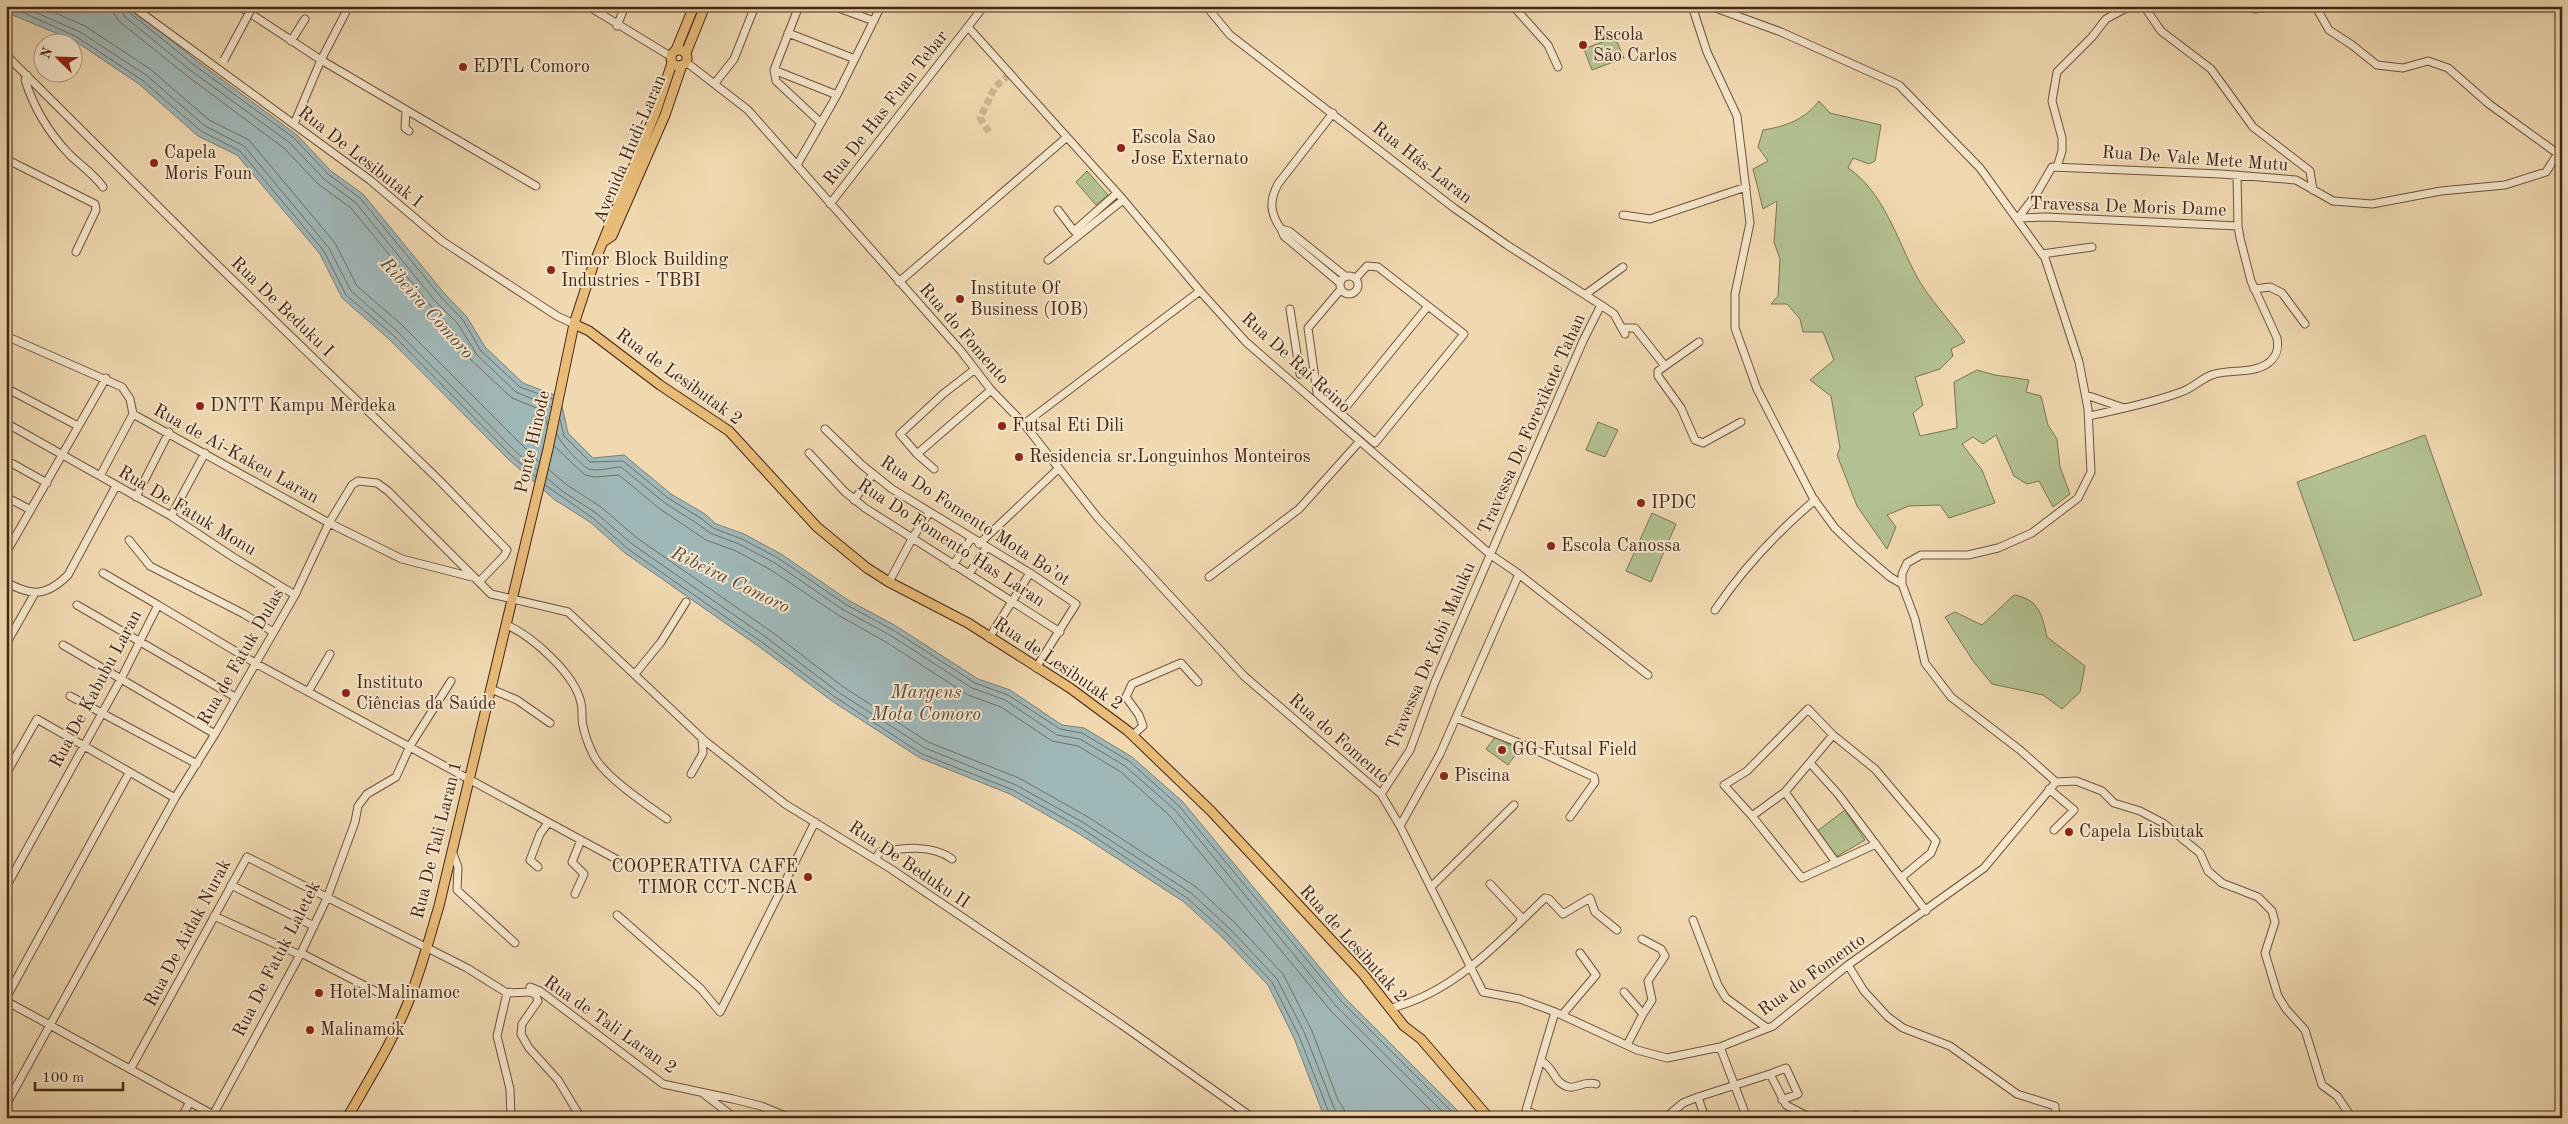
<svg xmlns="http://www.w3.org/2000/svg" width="2568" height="1124" font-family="'Old Standard TT',serif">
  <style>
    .green { fill: #b3c091; stroke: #7c7254 }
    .water { fill: #a0b7b7; stroke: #7b7d77 }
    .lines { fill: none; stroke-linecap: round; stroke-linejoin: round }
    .shore { stroke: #726e66; stroke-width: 1 }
    .minor-tunnel { stroke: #ceb491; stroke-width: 7; stroke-dasharray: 7 3.5; stroke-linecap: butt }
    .minor-casing { stroke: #6f523c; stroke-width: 9 }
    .major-casing { stroke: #442516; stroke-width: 11 }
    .minor { stroke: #f5e6cc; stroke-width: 7 }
    .major { stroke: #e8bc78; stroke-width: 9 }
    .minor-bridge-casing { stroke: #6f523c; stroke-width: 9; stroke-linecap: butt }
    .minor-bridge { stroke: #f5e6cc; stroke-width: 7 }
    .poi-dot { fill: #8f2418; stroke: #f5e6cc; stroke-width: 2 }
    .labels { text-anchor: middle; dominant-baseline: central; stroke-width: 4; stroke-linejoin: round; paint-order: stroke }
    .poi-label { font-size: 18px; fill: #442516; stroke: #f5e6cc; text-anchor: start }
    .street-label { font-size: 18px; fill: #442516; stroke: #f5e6cc }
    .water-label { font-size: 19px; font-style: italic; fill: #5b4a3e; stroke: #f5e6cc }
  </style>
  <rect width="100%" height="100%" fill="#f0d8b0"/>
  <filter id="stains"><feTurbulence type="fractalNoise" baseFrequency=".004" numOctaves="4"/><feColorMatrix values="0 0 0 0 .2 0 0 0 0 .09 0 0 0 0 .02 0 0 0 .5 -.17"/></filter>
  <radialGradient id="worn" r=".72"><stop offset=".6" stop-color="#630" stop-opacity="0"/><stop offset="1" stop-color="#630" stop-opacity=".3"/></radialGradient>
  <path class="green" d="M 1615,37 L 1624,58 L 1592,70 L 1584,49 Z
    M 1819,101 L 1830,113 L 1881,125 L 1875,161 L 1869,164 L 1853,158 L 1848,168 C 1884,192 1897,240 1917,277 C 1927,296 1952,323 1965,342 L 1951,349 L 1953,356 L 1940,369 L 1915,377 L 1923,405 L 1913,413 L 1920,436 L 1957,428 L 1954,382 L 1977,370 L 1995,375 L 2029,380 L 2026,392 L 2041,396 L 2048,425 L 2057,439 L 2060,467 L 2070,494 L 2053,507 L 2039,481 L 2027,484 L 2014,476 L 1996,435 L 1983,444 L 1973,437 L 1962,444 L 1982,470 L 1995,503 L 1949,518 L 1940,505 L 1909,506 L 1887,515 L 1896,527 L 1887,549 L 1857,506 L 1837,455 L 1840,448 L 1831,396 L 1810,380 L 1834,360 L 1823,332 L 1803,332 L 1800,319 L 1787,304 L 1771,304 L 1778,296 L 1780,259 L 1774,242 L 1777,201 L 1763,209 L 1753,169 L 1768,161 L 1758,147 L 1763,130 C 1787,126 1804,120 1819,101 Z
    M 1087,171 L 1108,195 L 1096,205 L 1076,182 Z
    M 1598,422 L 1618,430 L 1605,457 L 1586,450 Z
    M 2425,435 L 2482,595 L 2354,641 L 2297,482 Z
    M 1652,513 L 1676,524 L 1651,582 L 1626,571 Z
    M 2014,595 C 2039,599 2042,615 2047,637 L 2085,666 L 2080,692 L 2062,709 L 2043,695 L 1992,684 L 1973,661 L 1945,617 L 1955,612 L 1982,625 Z
    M 1496,736 L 1518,751 L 1508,765 L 1486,749 Z
    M 1845,810 L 1865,840 L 1836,857 L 1816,832 Z"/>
  <path class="water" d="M 6,6 L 129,6 L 197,61 L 297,135 L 331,171 L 363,194 L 444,293 L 467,317 L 485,347 L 523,383 L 560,397 L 568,433 L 593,458 L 624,455 L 671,494 L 705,514 L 716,524 L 744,534 L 781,554 L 848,600 L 896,626 L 978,679 L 1010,690 L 1062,725 L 1084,728 L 1132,757 L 1183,802 L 1345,998 L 1465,1118 L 1328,1118 L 1322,1111 L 1294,1038 L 1268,985 L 1222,937 L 1184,902 L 1078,833 L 1010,794 L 920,758 L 832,701 L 761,648 L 625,553 L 590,522 L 555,500 L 508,459 L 389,339 L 342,298 L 320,254 L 237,155 L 198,136 L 139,84 L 75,41 L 10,14 Z"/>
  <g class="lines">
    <path class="shore" d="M 9,6 L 77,37 L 142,80 L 201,131 L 240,151 L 324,251 L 346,295 L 393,335 L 511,455 L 536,477
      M 21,6 L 80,32 L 146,75 L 205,126 L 244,146 L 329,248 L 351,291 L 397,331 L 515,451 L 537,470
      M 40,6 L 85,26 L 150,69 L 209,120 L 249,140 L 335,243 L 357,286 L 402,325 L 539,462
      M 113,6 L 114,14 L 120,22 L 186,75 L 285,149 L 318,184 L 351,208 L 430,305 L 452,329 L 471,360 L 512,398 L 544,411 L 547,425
      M 120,6 L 125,17 L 190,70 L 290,143 L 324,179 L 356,203 L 435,301 L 458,324 L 477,355 L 516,392 L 551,407
      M 127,6 L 129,12 L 194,65 L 294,138 L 328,174 L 360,198 L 440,296 L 463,320 L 481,351 L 520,387 L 553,399
      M 560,419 L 564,436 L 590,462 L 623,461 L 668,498 L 702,519 L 713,528 L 742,539 L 778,558 L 845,604 L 893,630 L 975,683 L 1008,695 L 1060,729 L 1082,733 L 1129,761 L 1179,806 L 1341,1001 L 1458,1118
      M 557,434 C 559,442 582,466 589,469 C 598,472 612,467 621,467 L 665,503 L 698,524 L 710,533 L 739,544 L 775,563 L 842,609 L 890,635 L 972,688 L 1005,700 L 1057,735 L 1080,739 L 1125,766 L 1175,810 L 1336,1006 L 1449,1118
      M 554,446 L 585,475 L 595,477 L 619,475 L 660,509 L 706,540 L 736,551 L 771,570 L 838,615 L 886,642 L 968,695 L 1001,707 L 1052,741 L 1078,746 L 1121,772 L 1169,815 L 1331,1011 L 1438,1118
      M 549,470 L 567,485 L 601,507 L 637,538 L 772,632 L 842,686 L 928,742 L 1019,778 L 1088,817 L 1196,887 L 1235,923 L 1283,974 L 1312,1031 L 1338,1100 L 1344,1109 L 1345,1118
      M 547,478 L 562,491 L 596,513 L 632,544 L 767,638 L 838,692 L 925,748 L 1016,785 L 1084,823 L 1191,893 L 1230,929 L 1277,979 L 1305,1034 L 1338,1118
      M 545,485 L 593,518 L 628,549 L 763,643 L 835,697 L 922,754 L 1013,790 L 1081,828 L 1187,898 L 1226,933 L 1272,982 L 1299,1036 L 1331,1118"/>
    <path class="minor-tunnel" d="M 989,132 L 980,118 L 995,87 L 1011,73"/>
    <g class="minor-casing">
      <path id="minor" d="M 132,6 L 370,180 L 442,241 L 557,316 L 574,324
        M 239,6 L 321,60 L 536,186
        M 381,6 L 385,8
        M 588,6 L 670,56
        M 799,6 L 774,70 L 776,81 L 821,123
        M 833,6 L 874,21
        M 1206,6 L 1230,35 L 1454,208 L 1507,245 L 1601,305 L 1614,314 L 1625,334
        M 1513,6 L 1548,45 L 1558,67
        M 1692,6 L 1707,52 L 1737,116 L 1750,223 L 1735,294 L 1735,328 L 1757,389 L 1813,498 L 1835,528 L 1855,547 L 1890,577 L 1902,584
        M 1710,6 L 1781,32 L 1899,85 L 1980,168 L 2045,258 L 2079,362 L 2088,409 L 2091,472 L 2078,498 L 2032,533 L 1998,548 L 1968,555 L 1921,555 L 1907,563 L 1902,574 L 1902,584 L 1915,619 L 1925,663 L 1951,697 L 2020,750 L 2056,782
        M 2144,6 L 2161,31 L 2211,69 L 2253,127 L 2310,171 L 2313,190
        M 2248,6 L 2255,9 L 2278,6
        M 2318,6 L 2317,9 L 2329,30 L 2352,45 L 2377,65 L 2403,68 L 2428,61 L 2448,68 L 2489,104 L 2561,156
        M 617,26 L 625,6
        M 968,27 L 1120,196 L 1200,291 L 1246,342 L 1491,555 L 1516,572 L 1648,675
        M 788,33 L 855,59
        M 291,41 L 305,19
        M 6,55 L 206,254 L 439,480 L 507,550 L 504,556 L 479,582
        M 686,62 L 748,110 L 961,351 L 991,390 L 1024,424 L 1098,518 L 1244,676 L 1381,794 L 1400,826 L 1483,992 L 1520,999 L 1555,1012 L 1637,1050 L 1667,1058 L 1720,1047 L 1773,1026 L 1848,965 L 1984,868 L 2056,782
        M 774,70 L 837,95
        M 27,75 L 25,80 C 34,108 49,133 69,154 C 80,165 94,174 103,187
        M 715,83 L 734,59 L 755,6
        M 406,110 L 405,128 L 409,131
        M 294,124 L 321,60 L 349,6
        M 6,159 L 95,204 L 96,210 L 76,252
        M 797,165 L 837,95 L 881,6
        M 2057,167 L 2062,151 L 2062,138 L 2052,101 L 2057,72 L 2092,37 L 2106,19 L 2130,6
        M 830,204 L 984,6
        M 1058,210 L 1074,231 L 1117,193
        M 1623,215 L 1650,219 L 1746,187
        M 2018,218 L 2037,193 L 2052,167 L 2221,174 L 2296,180 L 2333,201 L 2372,204 L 2441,191 L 2505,185 L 2546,172 L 2555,158 L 2562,156
        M 2018,218 L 2046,217 L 2238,226
        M 1281,229 C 1270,213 1269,201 1278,184 L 1333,113
        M 2042,254 L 2092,247
        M 1048,260 L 1123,200
        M1340 285a9 9 0 1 1 18 0a9 9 0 1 1-18 0Z
        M 899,282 L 1067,137
        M 1340,283 L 1284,236 L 1281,229 L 1289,231 L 1345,276
        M 1341,289 L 1308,328 L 1317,393 L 1375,443 L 1464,334 L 1378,267 L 1367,266 L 1356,278
        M 2254,289 L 2270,287 L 2282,293 L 2305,324
        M 1586,294 L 1623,267
        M 1290,309 L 1300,374 L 1314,371
        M 1623,328 L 1635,328 L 1665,366
        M 6,336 L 122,387 L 130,399 L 133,414 L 329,523 L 402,559 L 472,577
        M 1699,342 L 1658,371 L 1658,376 L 1681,408 L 1695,440 L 1703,443 L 1741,422
        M 974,370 L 943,394 L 900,434 L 917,454 L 991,390
        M 6,388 L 78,426
        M 2086,395 L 2124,408
        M 1341,413 L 1428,306
        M 2089,416 C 2120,409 2152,403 2181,392 C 2194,388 2202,377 2215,374 C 2232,369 2251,374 2267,364 C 2277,357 2279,349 2277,338 L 2251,281 L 2240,238 L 2238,226 L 2237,175
        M 6,423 L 171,516 L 233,557 L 295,595
        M 1024,424 L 1200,291
        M 825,429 L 862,465 L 892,489 L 1030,573 L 1076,604 L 1036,668
        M 809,453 L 844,491 L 865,508 L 1060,632
        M 917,454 L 934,469
        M 6,460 L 47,483
        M 100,476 L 133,414
        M 6,497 L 31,510
        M 136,497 L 169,432
        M 854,500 L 873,474
        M 171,516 L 205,453
        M 129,540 L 150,566 L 244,614 L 273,632
        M 979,544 L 1058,469
        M 6,553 L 106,378
        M 953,565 L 971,539
        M 103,573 L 158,605
        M 969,574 L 986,548
        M 1209,577 L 1299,509 L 1360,441
        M 6,582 C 32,597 47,596 68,575 L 116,486
        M 889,582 L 913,537 L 929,513
        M 77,605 L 235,697
        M 1715,610 C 1744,567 1775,534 1815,500
        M 507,625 C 533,637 575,674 581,703 C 583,711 581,718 583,726 C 585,735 589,746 593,754 C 603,776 647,805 667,819
        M 989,638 L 1030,573
        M 6,644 L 35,593
        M 63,645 L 215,734
        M 635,674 L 661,642 L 686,602
        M 491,689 L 517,700 L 550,723
        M 308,692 L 330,654
        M 70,696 L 197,764
        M 1456,718 L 1529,747 L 1594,777 L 1595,782 L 1570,817
        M 1133,735 L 1143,726 L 1139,715 L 1126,697 L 1132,684 L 1181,663 L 1198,682
        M 1810,763 L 1838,794 L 1926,911
        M 6,774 L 37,719 L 175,798
        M 691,774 L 703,753 L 702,738
        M 2056,782 L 2076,781 L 2102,791 L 2114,803 L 2140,811 L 2163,823 L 2200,853 L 2208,871 L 2222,883 L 2258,897 L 2272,911 L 2275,922 L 2265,953 L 2278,996 L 2286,1009 L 2305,1030 L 2322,1085 L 2337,1096 L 2352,1118
        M 2049,789 L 2074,810 L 2054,830
        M 1785,792 L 1835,861
        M 1381,794 L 1410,750 L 1435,682 L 1583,341 L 1601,305
        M 1752,816 L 1724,785 L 1747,771 L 1808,709 L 1833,735
        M 1400,826 L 1440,754 L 1519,574
        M 1876,844 L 1802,878 L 1752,816 L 1785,792 L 1833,735 L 1875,769 L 1936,841 L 1931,853 L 1902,877
        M 452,851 L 458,867 L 457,890 L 515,943
        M 875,859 L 880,852 C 903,848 932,844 952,859
        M 538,867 L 530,860 L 540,834 L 548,823
        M 1490,884 L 1520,916 L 1521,921
        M 231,885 L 314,926
        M 6,887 L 122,677 L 158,605 L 255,663 L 616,859
        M 1431,887 L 1514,805
        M 575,894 L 584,874 L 572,862 L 581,840
        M 617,915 L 701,989 L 720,1012 L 815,822
        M 214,916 L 300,955
        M 1693,920 L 1718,985 L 1726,998 L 1767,1028
        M 1642,939 L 1661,949 L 1665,956 L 1648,981 L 1652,1000 L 1643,1014
        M 301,953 L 379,993
        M 1848,965 L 1864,991 L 1888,1017 L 1903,1028 L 1950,1046 L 2017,1094 L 2055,1106 L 2056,1118
        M 530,987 L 540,991 L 663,1084 L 733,1099 L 761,1106 L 790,1118
        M 510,992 L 507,993 L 497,1036 L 510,1089 L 511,1118
        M 1624,992 L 1643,1014 L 1627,1045
        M 6,998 L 129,773
        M 6,1001 L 219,1118
        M 1392,1008 C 1456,991 1499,942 1545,898 L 1549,899 L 1563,914 L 1590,898 L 1595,912 L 1617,930
        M 1562,1015 L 1596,975 L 1580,953
        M 1720,1047 L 1747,1118
        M 1541,1061 C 1555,1068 1553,1083 1569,1087 C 1577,1089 1584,1080 1596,1084
        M 131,1068 L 247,857 L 467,968 L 507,993 L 531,992 L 536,995 L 538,1001 L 522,1024 L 521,1034 L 529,1048 L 558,1080 L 581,1118
        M 1770,1074 L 1786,1068 L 1798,1094 L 1782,1100
        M 705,1095 L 735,1118
        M 6,1105 L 175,798 L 215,734 L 295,595 L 329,523 L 352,485 L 358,481 L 377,483 L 388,491 L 491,594 L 568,612 L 705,741 L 785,804 L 891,869 L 1122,1025 L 1253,1118
        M 213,1115 L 301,953 L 327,898 L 355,822 L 358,806 L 367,794 L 396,777 L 410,746 L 451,681
        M 181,1118 L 190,1102
        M 937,1118 L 946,1118
        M 1543,1118 L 1526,1110 L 1555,1012
        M 1665,1118 L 1683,1103 L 1698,1097
        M 1705,1118 L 1698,1097 L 1770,1074 L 1786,1105 L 1811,1118
        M 1848,1118 L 1856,1115 L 1858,1118"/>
    </g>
    <g class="major-casing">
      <path id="major" d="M671 58a8 8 0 1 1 16 0a8 8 0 1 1-16 0Z
        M 676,50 L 694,6
        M 686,53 L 705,6
        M 603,242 L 612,236 L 665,115 L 682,65
        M 574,324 L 589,331 L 660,385 L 729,431 L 817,527 L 867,568 L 889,582 L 968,623 L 1070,688 L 1128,731 L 1211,811 L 1363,974 L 1404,1026 L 1421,1039 L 1489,1118
        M 347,1118 C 370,1078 395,1038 411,995 C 422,966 430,936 439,906 L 548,449 L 574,324 L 593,266 L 656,111 L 672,63"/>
    </g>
    <use href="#minor" class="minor"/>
    <use href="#major" class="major"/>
    <g class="minor-bridge-casing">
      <path id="minor-bridge" d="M 224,60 L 253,6"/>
    </g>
    <use href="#minor-bridge" class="minor-bridge"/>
  </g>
  <g class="poi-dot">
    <circle cx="1583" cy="45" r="5"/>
    <circle cx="463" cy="67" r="5"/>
    <circle cx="1121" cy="148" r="5"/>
    <circle cx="154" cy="163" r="5"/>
    <circle cx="551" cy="270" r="5"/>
    <circle cx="960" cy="299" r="5"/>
    <circle cx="200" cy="406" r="5"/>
    <circle cx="1002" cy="426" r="5"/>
    <circle cx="1019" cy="457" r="5"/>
    <circle cx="1641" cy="503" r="5"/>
    <circle cx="1551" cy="546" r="5"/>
    <circle cx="346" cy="693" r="5"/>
    <circle cx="1502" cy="750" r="5"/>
    <circle cx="1444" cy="776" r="5"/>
    <circle cx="2069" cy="832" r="5"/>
    <circle cx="808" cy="877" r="5"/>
    <circle cx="319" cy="993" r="5"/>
    <circle cx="310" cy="1030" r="5"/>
  </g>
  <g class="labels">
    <g class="poi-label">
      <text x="1593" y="35">Escola<tspan x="1593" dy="21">São Carlos</tspan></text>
      <text x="473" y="67">EDTL Comoro</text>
      <text x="1131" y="138">Escola Sao<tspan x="1131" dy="21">Jose Externato</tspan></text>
      <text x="164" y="153">Capela<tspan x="164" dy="21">Moris Foun</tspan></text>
      <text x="561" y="260">Timor Block Building<tspan x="561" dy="21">Industries - TBBI</tspan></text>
      <text x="970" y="289">Institute Of<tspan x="970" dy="21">Business (IOB)</tspan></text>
      <text x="210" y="406">DNTT Kampu Merdeka</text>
      <text x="1012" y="426">Futsal Eti Dili</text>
      <text x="1029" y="457">Residencia sr.Longuinhos Monteiros</text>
      <text x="1651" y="503">IPDC</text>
      <text x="1561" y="546">Escola Canossa</text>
      <text x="356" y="683">Instituto<tspan x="356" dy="21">Ciências da Saúde</tspan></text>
      <text x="1512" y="750">GG Futsal Field</text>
      <text x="1454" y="776">Piscina</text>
      <text x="2079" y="832">Capela Lisbutak</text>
      <text x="798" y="867" text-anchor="end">COOPERATIVA CAFE<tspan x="798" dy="21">TIMOR CCT-NCBA</tspan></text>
      <text x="329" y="993">Hotel Malinamoc</text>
      <text x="320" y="1030">Malinamok</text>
    </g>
    <g class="street-label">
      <text transform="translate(886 108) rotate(-52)">Rua De Has Fuan Tebar</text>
      <text transform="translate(630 149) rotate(-67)">Avenida Hudi-Laran</text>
      <text transform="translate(360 157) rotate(38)">Rua De Lesibutak I</text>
      <text transform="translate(2195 159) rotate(4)">Rua De Vale Mete Mutu</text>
      <text transform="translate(1422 163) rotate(38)">Rua Hás-Laran</text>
      <text transform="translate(2128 207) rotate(2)">Travessa De Moris Dame</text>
      <text transform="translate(282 307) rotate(44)">Rua De Beduku I</text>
      <text transform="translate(964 334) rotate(49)">Rua do Fomento</text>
      <text transform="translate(1296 363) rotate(42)">Rua De Rai Reino</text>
      <text transform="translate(679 377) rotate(36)">Rua de Lesibutak 2</text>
      <text transform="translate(1532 424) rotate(-66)">Travessa De Forexikote Tahan</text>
      <text transform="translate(533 442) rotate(-77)">Ponte Hinode</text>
      <text transform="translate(236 454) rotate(29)">Rua de Ai-Kakeu Laran</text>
      <text transform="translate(187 511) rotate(31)">Rua De Fatuk Monu</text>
      <text transform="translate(975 521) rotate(33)">Rua Do Fomento Mota Bo’ot</text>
      <text transform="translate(951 543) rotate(33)">Rua Do Fomento Has Laran</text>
      <text transform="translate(1431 656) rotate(-67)">Travessa De Kobi Maluku</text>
      <text transform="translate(241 657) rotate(-60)">Rua de Fatuk Dulas</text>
      <text transform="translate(1058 664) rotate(34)">Rua de Lesibutak 2</text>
      <text transform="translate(96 689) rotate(-62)">Rua De Kabubu Laran</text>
      <text transform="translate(1339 739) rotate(41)">Rua do Fomento</text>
      <text transform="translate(437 840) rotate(-76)">Rua De Tali Laran 1</text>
      <text transform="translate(909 865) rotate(34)">Rua De Beduku II</text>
      <text transform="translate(188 933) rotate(-62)">Rua De Aidak Nurak</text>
      <text transform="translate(1353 944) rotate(48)">Rua de Lesibutak 2</text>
      <text transform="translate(277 959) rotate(-63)">Rua De Fatuk Laletek</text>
      <text transform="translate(1812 975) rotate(-36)">Rua do Fomento</text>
      <text transform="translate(610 1025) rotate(35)">Rua de Tali Laran 2</text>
    </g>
    <g class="water-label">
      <text transform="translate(426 309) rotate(48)">Ribeira Comoro</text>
      <text transform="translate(730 581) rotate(26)">Ribeira Comoro</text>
      <text x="926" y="693">Margens<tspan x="926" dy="22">Mota Comoro</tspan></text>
    </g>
  </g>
  <rect width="2568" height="1124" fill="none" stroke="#f0d8b0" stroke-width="25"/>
  <rect x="8" y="8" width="2553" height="1109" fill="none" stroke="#442516" stroke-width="2.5"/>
  <rect x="12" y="12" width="2543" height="1099" fill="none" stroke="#442516"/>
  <g transform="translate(58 58) rotate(293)"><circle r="24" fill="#f5e6cc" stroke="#ae9983"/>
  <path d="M0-4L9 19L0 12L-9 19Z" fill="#8f2418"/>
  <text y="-8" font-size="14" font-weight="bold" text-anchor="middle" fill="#442516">N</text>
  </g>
  <path d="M35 1082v8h88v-8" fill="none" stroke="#442516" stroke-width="2.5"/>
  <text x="42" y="1082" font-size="15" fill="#442516" stroke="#f5e6cc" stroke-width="4" paint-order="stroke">100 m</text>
  <rect width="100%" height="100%" filter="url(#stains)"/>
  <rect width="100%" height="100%" fill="url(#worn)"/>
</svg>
